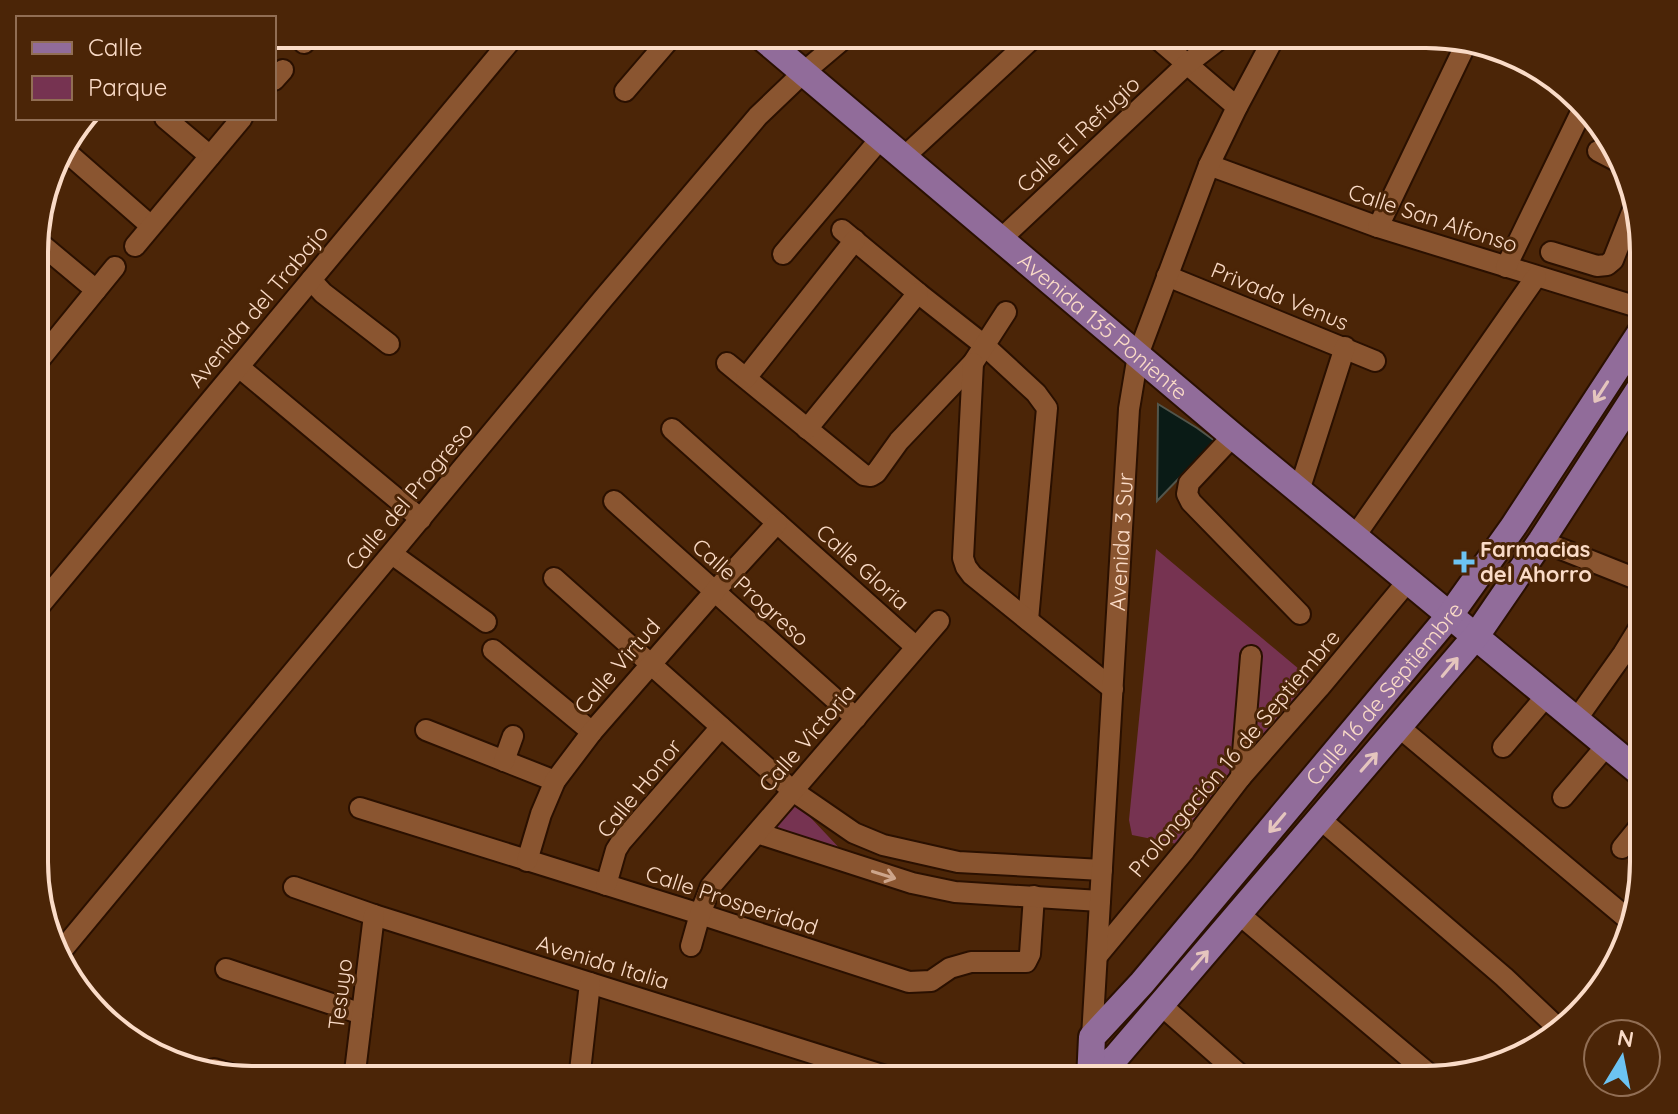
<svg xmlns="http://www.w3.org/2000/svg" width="1678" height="1114" font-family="Quicksand,sans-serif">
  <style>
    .green { fill: #763351 }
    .water { fill: #0a1b16; stroke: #52554b; stroke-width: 2 }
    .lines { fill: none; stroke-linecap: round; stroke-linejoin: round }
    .minor-casing { stroke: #2a1000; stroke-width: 24 }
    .major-casing { stroke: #2a1000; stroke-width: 30 }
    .minor { stroke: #8a5530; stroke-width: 20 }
    .major { stroke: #916c9a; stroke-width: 26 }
    .oneway { stroke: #e5c5be }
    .oneway2 { stroke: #cda58b }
    .poi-dot { fill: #6cc3f2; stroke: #4b2507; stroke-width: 3 }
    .labels { text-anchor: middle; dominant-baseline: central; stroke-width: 6; stroke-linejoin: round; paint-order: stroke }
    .street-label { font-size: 22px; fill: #fadbc7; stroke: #4b2507 }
    .poi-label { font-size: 22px; font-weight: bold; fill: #fadbc7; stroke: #4b2507; text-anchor: start }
    .rim { fill: none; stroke: #fadbc7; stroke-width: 4 }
  </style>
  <rect width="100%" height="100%" fill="#4b2507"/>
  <path class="green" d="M 1156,549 L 1318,685 L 1187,846 L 1132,835 L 1129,820 Z
    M 794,800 L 844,853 L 770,825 Z"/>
  <path class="water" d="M 1158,404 L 1197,428 L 1215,441 L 1157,501 Z"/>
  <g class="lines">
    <g class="minor-casing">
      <g id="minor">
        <path d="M 1152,34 L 1237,107"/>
        <path d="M 304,43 L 312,34"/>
        <path d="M 274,80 L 283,70"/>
        <path d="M 625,91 L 674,34"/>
        <path d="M 165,118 L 210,156"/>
        <path d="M 62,148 L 151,226"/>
        <path d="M 1598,151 L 1621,163"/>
        <path d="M 904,157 L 1037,34"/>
        <path d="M 1209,165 L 1378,227 L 1644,309"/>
        <path d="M 1378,227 L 1465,46"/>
        <path d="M 842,230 L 918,293 L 984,345 L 1036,393 L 1047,408 L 1028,620"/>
        <path d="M 1001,239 L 1187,64 L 1226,34"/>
        <path d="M 36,240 L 96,290"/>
        <path d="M 135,246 L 242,118"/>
        <path d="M 1551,252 L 1597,266 L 1607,265 L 1613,260 L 1634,207"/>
        <path d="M 783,254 L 881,138"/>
        <path d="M 1506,267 L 1583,108"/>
        <path d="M 1167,276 L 1375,361"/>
        <path d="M 311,280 L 323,293 L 389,344"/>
        <path d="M 727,363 L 864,475 L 871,476 L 876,473 L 899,441 L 973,363 L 1006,312"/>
        <path d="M 973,363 L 963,558 L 966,567 L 972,575 L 1113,689"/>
        <path d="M 36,364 L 115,267"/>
        <path d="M 239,367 L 421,519"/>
        <path d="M 746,378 L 855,240"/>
        <path d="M 672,429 L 916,647"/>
        <path d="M 807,429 L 918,293"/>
        <path d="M 1233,436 L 1189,483 L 1187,494 L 1191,502 L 1300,614"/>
        <path d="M 1299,491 L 1345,347"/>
        <path d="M 614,501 L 856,718"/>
        <path d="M 1355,536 L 1536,277"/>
        <path d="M 1541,541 L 1644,582"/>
        <path d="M 392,554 L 486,622"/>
        <path d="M 554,578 L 793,791 L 854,833 L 883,845 L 958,862 L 1102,870"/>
        <path d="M 36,610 L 516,34"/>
        <path d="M 493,650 L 592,732"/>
        <path d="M 1576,720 L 1623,654 L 1644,620"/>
        <path d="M 1399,727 L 1629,920"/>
        <path d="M 426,730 L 555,781"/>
        <path d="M 1503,747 L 1547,695"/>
        <path d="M 504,761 L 513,736"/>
        <path d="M 1241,777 L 1251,656"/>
        <path d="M 1563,797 L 1607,745"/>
        <path d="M 360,808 L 700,914 L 909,982 L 931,981 L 950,968 L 971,962 L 1026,962 L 1030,954 L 1034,896"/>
        <path d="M 1320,819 L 1504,977 L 1559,1029"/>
        <path d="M 757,833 L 912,883 L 955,892 L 1100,901"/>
        <path d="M 1622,848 L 1644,821"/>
        <path d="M 527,861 L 541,814 L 555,781 L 592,732 L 715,591 L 777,523"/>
        <path d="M 606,885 L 616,850 L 621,842 L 721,727"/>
        <path d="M 294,887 L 374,915 L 898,1080"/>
        <path d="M 1239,914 L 1436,1080"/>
        <path d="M 691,946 L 700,914 L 711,886 L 939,621"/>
        <path d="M 58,955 L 602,300 L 758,116 L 804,72 L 849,34"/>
        <path d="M 1097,956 L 1185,850 L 1241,777 L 1319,688 L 1408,581"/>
        <path d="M 226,969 L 362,1014"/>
        <path d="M 1161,1005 L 1246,1080"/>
        <path id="s1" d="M 1092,1037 L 1129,409 L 1138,355 L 1209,165 L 1237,107 L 1276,34"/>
        <path d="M 214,1069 L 252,1080"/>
        <path d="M 354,1080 L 374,915"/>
        <path d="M 579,1080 L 590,983"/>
      </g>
    </g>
    <g class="major-casing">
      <g id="major">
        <path id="s2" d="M 758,34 L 1233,436 L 1644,776"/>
        <path d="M 1090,1079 L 1116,1057 L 1476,636 L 1541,541 L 1644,382"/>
        <path id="s3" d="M 1090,1080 L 1092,1037 L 1142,983 L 1450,615 L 1513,527 L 1644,327"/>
      </g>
    </g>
    <use href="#minor" class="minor"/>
    <use href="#major" class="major"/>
  </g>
  <defs><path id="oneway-shaft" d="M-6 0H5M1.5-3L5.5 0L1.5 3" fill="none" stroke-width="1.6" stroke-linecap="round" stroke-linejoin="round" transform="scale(2)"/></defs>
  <g class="oneway">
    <use href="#oneway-shaft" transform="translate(1601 392) rotate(123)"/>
    <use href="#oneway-shaft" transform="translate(1450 667) rotate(-50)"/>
    <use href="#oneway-shaft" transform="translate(1369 762) rotate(-49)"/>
    <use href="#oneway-shaft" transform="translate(1277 823) rotate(130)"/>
    <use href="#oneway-shaft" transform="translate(1200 960) rotate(-49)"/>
  </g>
  <use class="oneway2" href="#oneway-shaft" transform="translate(884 875) rotate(17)"/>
  <path class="poi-dot" d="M1460 550h8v8h8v8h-8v8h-8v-8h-8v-8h8z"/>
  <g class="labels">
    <g class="street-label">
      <text transform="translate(1078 134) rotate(-43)">Calle El Refugio</text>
      <text transform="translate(1433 218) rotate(18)">Calle San Alfonso</text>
      <text transform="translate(1280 296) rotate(22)">Privada Venus</text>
      <text transform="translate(258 306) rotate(-50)">Avenida del Trabajo</text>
      <text stroke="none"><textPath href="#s2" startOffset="452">Avenida 135 Poniente</textPath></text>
      <text transform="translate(409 496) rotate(-50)">Calle del Progreso</text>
      <text stroke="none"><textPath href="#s1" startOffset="496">Avenida 3 Sur</textPath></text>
      <text transform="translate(863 567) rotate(42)">Calle Gloria</text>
      <text transform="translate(751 592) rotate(42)">Calle Progreso</text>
      <text transform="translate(617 666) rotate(-49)">Calle Virtud</text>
      <text stroke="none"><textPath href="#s3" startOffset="494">Calle 16 de Septiembre</textPath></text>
      <text transform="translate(807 738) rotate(-49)">Calle Victoria</text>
      <text transform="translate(1234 753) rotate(-50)">Prolongación 16 de Septiembre</text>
      <text transform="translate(639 788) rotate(-51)">Calle Honor</text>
      <text transform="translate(732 900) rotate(18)">Calle Prosperidad</text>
      <text transform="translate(603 962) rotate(17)">Avenida Italia</text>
      <text transform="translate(340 994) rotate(-83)">Tesuyo</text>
    </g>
    <g class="poi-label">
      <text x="1480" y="549">Farmacias<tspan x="1480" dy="25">del Ahorro</tspan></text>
    </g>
  </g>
  <path d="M0 0H1678V1114H0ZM252 48H1426A204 204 0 0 1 1630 252V862A204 204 0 0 1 1426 1066H252A204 204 0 0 1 48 862V252A204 204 0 0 1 252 48Z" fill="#4b2507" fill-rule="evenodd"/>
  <path class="rim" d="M252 48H1426A204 204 0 0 1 1630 252V862A204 204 0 0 1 1426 1066H252A204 204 0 0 1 48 862V252A204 204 0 0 1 252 48Z"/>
  <rect x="16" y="16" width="260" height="104" fill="#4b2507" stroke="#916e54" stroke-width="2"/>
  <rect x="32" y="42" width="40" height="12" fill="#916c9a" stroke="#916e54" stroke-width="2"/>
  <text x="88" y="56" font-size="24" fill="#fadbc7">Calle</text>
  <rect x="32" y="76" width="40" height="24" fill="#763351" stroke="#916e54" stroke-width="2"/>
  <text x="88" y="96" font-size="24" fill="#fadbc7">Parque</text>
  <g transform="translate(1622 1058) rotate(10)"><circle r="38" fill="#4b2507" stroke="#916e54" stroke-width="2"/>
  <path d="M0-6L14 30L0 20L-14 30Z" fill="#6cc3f2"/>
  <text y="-12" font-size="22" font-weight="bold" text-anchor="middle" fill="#fadbc7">N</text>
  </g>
</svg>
